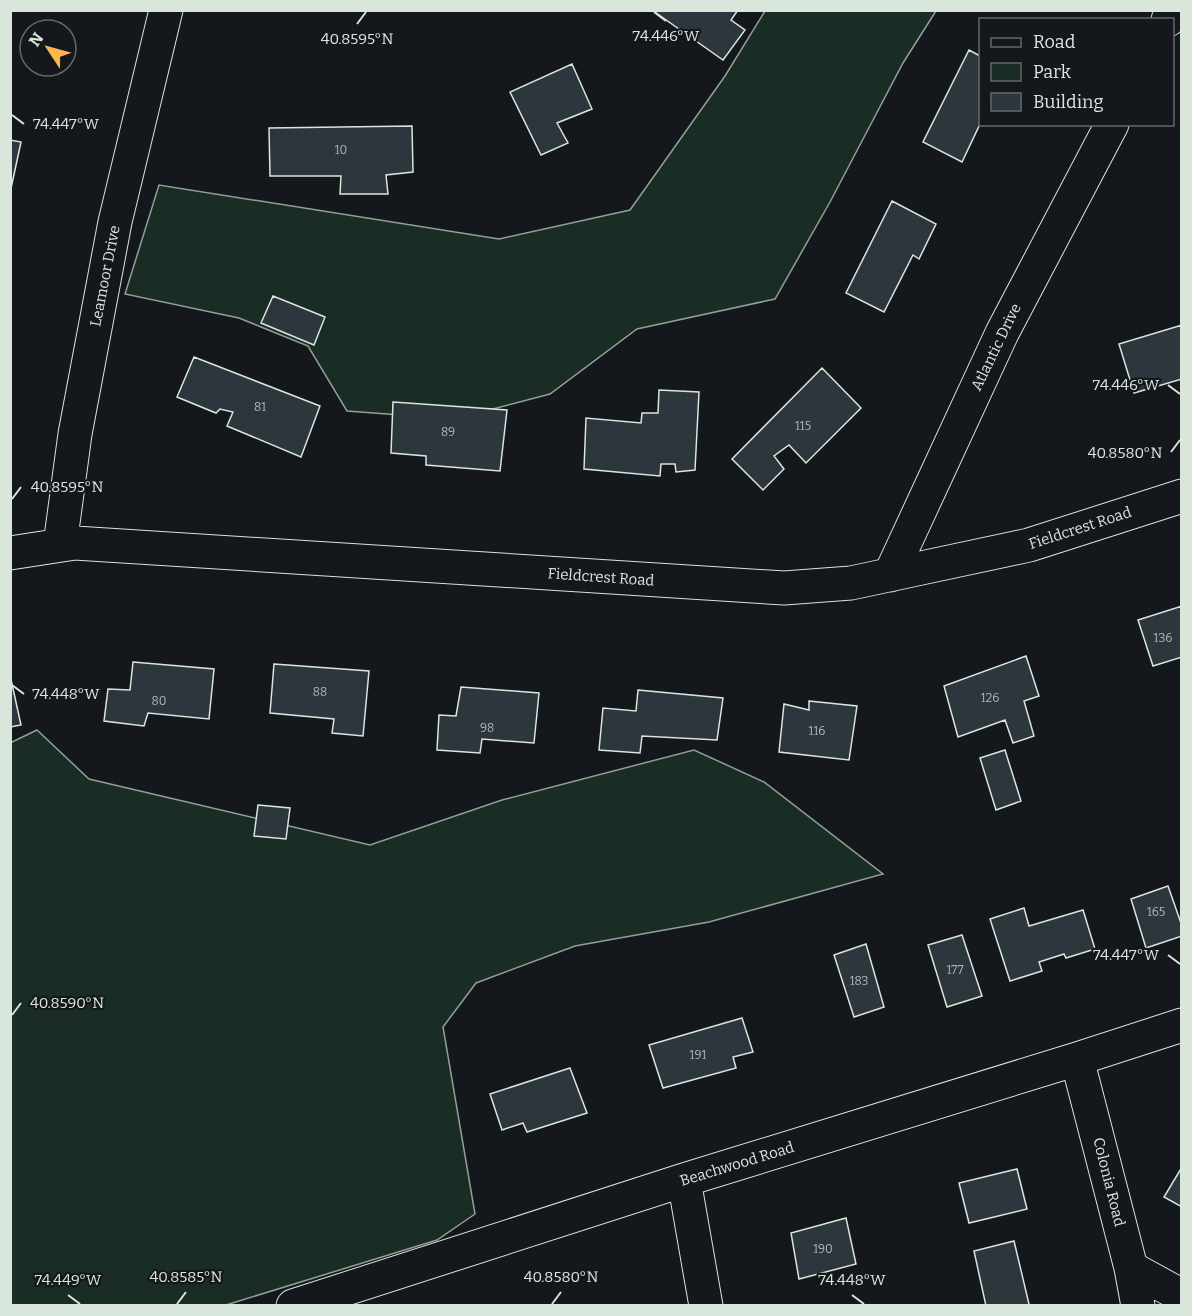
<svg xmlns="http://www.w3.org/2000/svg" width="1192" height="1316" font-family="Bitter,serif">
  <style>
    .green { fill: #1a2d24; stroke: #939e99; stroke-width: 1.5 }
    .building { fill: #2c363c; stroke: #d8e6dc; stroke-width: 1.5 }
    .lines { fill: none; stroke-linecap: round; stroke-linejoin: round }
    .minor-casing { stroke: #d8e6dc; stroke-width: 35 }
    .minor { stroke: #14181c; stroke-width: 33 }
    .ticks { fill: none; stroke: #d8e6dc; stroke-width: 2 }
    .labels { text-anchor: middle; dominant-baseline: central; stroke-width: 4.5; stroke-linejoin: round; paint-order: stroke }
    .number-label { font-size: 12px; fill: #adbab4 }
    .street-label { font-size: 15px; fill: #d8e6dc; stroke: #14181c }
    .ticks-label { font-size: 15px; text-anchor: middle; fill: #d8e6dc; stroke: #14181c; stroke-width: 4.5; stroke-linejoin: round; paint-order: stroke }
  </style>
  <rect width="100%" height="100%" fill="#14181c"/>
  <path class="green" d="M 765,11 L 936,11 L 903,63 L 830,202 L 775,299 L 637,329 L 550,394 L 454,419 L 347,411 L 308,346 L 239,318 L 125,294 L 159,185 L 499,239 L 630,210 L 725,76 Z
    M 37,730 L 89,779 L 370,845 L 502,800 L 694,750 L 764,782 L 883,874 L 709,922 L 575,946 L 476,983 L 443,1027 L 475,1214 L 437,1240 L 226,1305 L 11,1306 L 10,743 Z"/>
  <path class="building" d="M 652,10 L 738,10 L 731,20 L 745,30 L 723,60 Z
    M 969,50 L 980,56 L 980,124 L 962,162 L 923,142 Z
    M 572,64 L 592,109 L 557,123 L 568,143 L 541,155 L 510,92 Z
    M 412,126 L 413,172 L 386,175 L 388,194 L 340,194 L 341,176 L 270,176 L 269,128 Z
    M 10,140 L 21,142 L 10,193 Z
    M 892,201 L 936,224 L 919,259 L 913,255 L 884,312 L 846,293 Z
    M 273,296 L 325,317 L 314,345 L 261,323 Z
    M 1182,325 L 1182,379 L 1134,393 L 1119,344 Z
    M 194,357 L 320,406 L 301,457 L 227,426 L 233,412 L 220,409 L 216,413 L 177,397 Z
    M 822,368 L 861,408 L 806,463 L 789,445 L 774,456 L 784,469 L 763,490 L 732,459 Z
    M 659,390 L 699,392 L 695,470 L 676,472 L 675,464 L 661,464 L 660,476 L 584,469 L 586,418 L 641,423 L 642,413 L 658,413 Z
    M 393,402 L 507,410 L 500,471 L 426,465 L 426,456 L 391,453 Z
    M 1182,606 L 1182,657 L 1153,666 L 1138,620 Z
    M 1026,656 L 1039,696 L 1024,701 L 1034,736 L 1013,743 L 1005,720 L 958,737 L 944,686 Z
    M 133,662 L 214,669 L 209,719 L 148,713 L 144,726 L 104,721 L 108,689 L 130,690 Z
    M 274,664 L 369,671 L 363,736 L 332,733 L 334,719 L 270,713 Z
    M 10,675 L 21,725 L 10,727 Z
    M 461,687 L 539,693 L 534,743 L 482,739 L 480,753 L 437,750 L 439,715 L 456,716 Z
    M 638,690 L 723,698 L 717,740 L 642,736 L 640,753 L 599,750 L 603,708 L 636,711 Z
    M 809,701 L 857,706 L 849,760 L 779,752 L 784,704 L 809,710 Z
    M 1005,750 L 1021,801 L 996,810 L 980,758 Z
    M 258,805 L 290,808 L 286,839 L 254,836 Z
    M 1168,886 L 1182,926 L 1182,936 L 1146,948 L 1131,899 Z
    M 1024,908 L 1029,926 L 1083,910 L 1095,949 L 1066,958 L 1064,954 L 1039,962 L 1042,971 L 1010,981 L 990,919 Z
    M 962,935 L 982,996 L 947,1007 L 928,945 Z
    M 866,944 L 884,1007 L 854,1017 L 834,955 Z
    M 742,1018 L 753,1052 L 733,1057 L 736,1068 L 663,1088 L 649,1045 Z
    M 570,1068 L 587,1113 L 527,1132 L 523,1123 L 502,1130 L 490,1094 Z
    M 1182,1167 L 1182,1207 L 1164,1197 Z
    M 1017,1169 L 1027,1209 L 969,1223 L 959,1183 Z
    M 846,1218 L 856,1264 L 799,1279 L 791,1233 Z
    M 1014,1241 L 1029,1304 L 1025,1306 L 986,1306 L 974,1251 Z"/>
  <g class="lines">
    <g class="minor-casing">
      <path id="minor" d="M 1168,20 L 1172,10
        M 60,545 L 75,434 L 115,222 L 166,10
        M 10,553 L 75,543 L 784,588 L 851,583 L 1029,545 L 1182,496
        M 890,575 L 1002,333 L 1112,124
        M 1077,1059 L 1131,1268 L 1138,1306
        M 684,1180 L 706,1306
        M 1131,1268 L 1182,1296
        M 293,1306 L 684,1180 L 1077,1059 L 1182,1025"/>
    </g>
    <use href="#minor" class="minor"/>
  </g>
  <path class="ticks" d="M 654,12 L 666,21M 357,24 L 366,12M 12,115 L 24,124M 1168,385 L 1180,394M 1171,452 L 1180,440M 12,499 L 21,487M 12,685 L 24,694M 1168,955 L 1180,964M 12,1015 L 21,1003M 68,1295 L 80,1304M 852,1295 L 864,1304M 177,1304 L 186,1292M 552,1304 L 561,1292"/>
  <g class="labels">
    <g class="number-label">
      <text x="341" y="150">10</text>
      <text x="260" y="407">81</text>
      <text x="803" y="426">115</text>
      <text x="448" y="432">89</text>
      <text x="1163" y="638">136</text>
      <text x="320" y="692">88</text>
      <text x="990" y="698">126</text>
      <text x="159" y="701">80</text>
      <text x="487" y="728">98</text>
      <text x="817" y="731">116</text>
      <text x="1156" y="912">165</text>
      <text x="955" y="970">177</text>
      <text x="859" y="981">183</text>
      <text x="698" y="1055">191</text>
      <text x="823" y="1249">190</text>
    </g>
    <g class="street-label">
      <text transform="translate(105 276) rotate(-79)">Leamoor Drive</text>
      <text transform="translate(996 347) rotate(-64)">Atlantic Drive</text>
      <text transform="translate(1080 528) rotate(-18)">Fieldcrest Road</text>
      <text transform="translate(601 577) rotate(4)">Fieldcrest Road</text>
      <text transform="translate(737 1164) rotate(-17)">Beachwood Road</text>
      <text transform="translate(1109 1182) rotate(76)">Colonia Road</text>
    </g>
  </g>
  <g class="ticks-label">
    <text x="666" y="41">74.446°W</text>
    <text x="357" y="44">40.8595°N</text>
    <text x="66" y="129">74.447°W</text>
    <text x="1126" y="390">74.446°W</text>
    <text x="1125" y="458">40.8580°N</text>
    <text x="67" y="492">40.8595°N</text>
    <text x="66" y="699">74.448°W</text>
    <text x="1126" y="960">74.447°W</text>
    <text x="67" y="1008">40.8590°N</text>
    <text x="186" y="1282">40.8585°N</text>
    <text x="561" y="1282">40.8580°N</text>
    <text x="68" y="1285">74.449°W</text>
    <text x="852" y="1285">74.448°W</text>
  </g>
  <rect width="1192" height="1316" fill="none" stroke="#d8e6dc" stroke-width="24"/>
  <rect x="979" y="18" width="195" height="108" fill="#14181c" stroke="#626a69" stroke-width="1.5"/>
  <rect x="991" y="38" width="30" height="9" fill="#14181c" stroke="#626a69" stroke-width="1.5"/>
  <text x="1033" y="48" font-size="18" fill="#d8e6dc">Road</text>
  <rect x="991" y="63" width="30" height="18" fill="#1a2d24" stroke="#626a69" stroke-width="1.5"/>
  <text x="1033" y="78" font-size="18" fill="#d8e6dc">Park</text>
  <rect x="991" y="93" width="30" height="18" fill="#2c363c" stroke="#626a69" stroke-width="1.5"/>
  <text x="1033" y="108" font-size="18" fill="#d8e6dc">Building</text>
  <g transform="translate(48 48) rotate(306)"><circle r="28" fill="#14181c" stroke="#626a69" stroke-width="1.5"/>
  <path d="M0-4.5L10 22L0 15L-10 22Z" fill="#ffb74d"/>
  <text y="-9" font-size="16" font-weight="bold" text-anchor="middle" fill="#d8e6dc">N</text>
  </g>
</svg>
